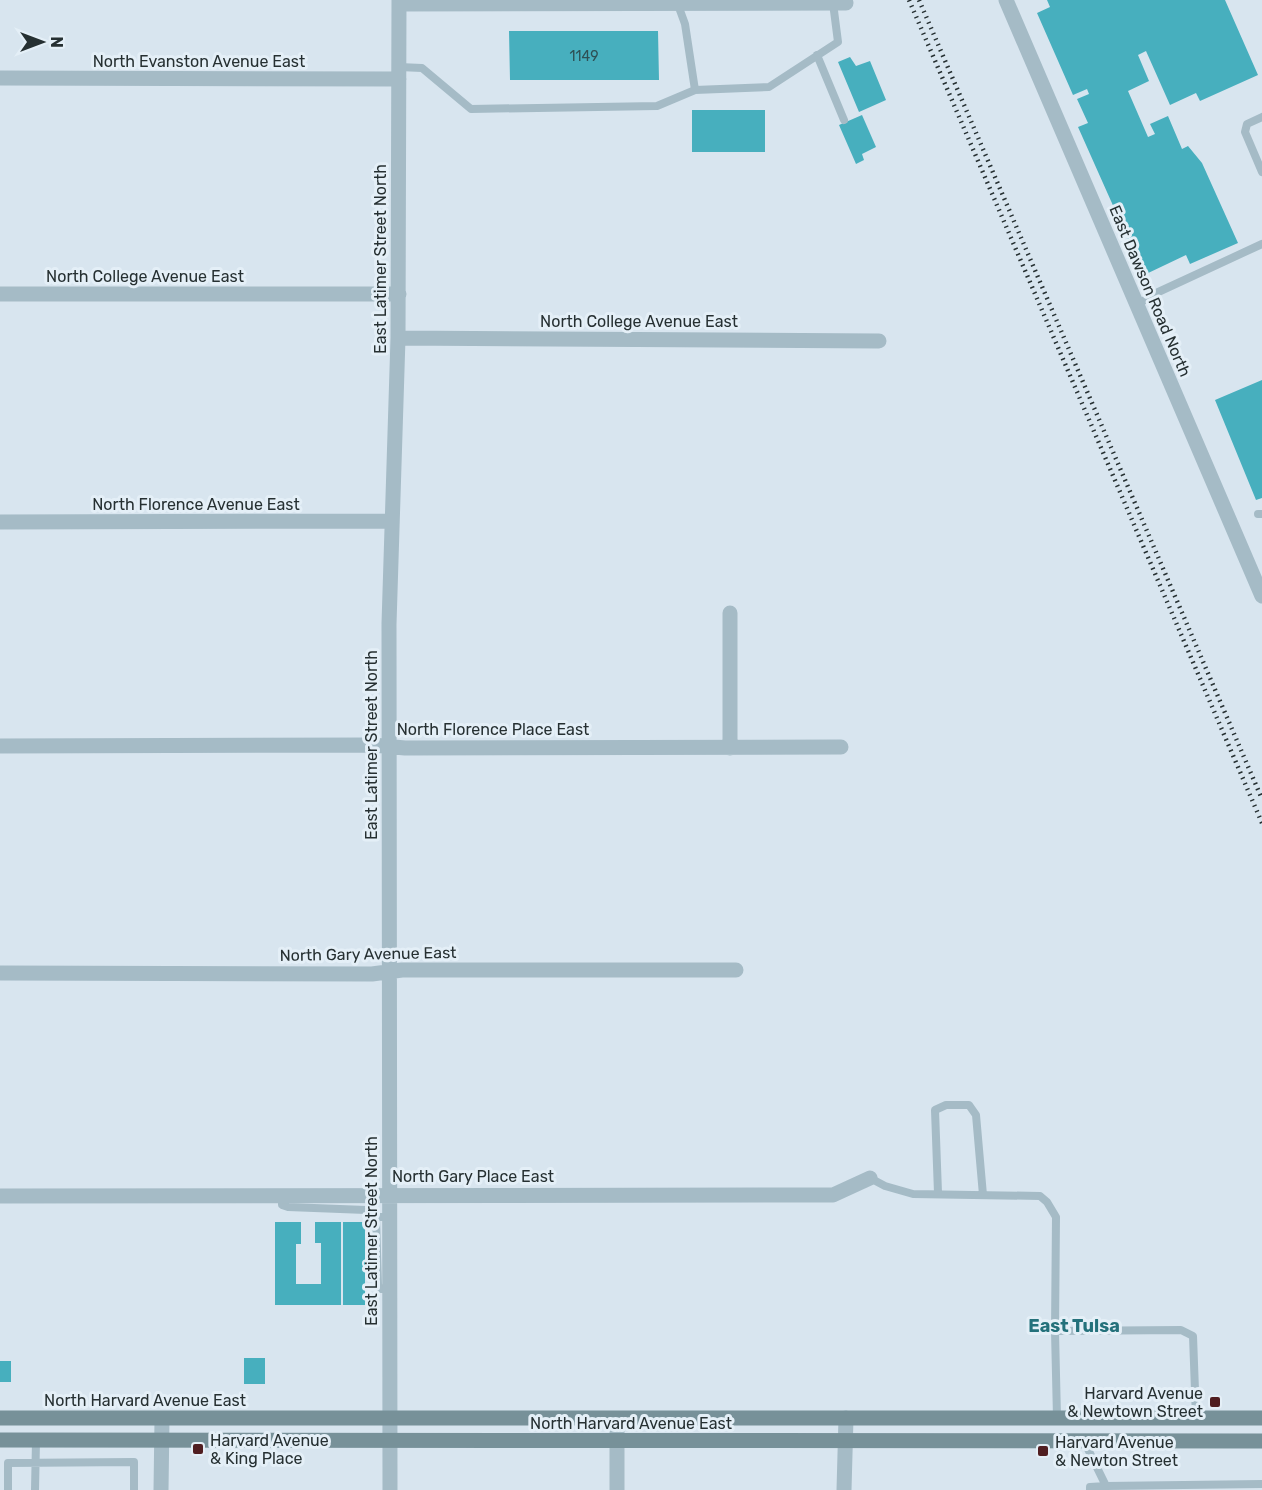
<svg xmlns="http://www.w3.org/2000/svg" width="1262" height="1490" font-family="Rubik,sans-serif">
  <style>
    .building { fill: #47afbe }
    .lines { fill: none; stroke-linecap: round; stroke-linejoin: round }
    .lane { stroke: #a5bbc6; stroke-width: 8 }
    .street { stroke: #a5bbc6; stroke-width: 15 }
    .secondary { stroke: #779199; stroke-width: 15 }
    .rail { stroke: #263032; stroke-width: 4.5; stroke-dasharray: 1.5 4.5; stroke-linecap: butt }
    .poi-dot { fill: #501e21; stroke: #e4eff7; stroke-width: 2 }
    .labels { text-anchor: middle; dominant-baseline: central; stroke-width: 6; stroke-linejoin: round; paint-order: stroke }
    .number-label { font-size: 14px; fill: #2e5055 }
    .street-label { font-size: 16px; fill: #263032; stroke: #e4eff7 }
    .poi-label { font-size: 16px; fill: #263032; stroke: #e4eff7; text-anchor: start }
    .neighbourhood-label { font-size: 18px; font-weight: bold; fill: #24717b; stroke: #e4eff7 }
  </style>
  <rect width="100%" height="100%" fill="#d8e5ef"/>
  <path class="building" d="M 1047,0 L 1225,0 L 1258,75 L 1200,101 L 1196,93 L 1170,105 L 1146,51 L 1138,55 L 1149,81 L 1128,91 L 1148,137 L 1155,134 L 1150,124 L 1168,116 L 1182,149 L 1188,146 L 1202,163 L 1238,243 L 1190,264 L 1186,255 L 1144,275 L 1078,127 L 1088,123 L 1077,99 L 1089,94 L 1087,89 L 1073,95 L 1037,13 L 1050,7 Z
    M 509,31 L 658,31 L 659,80 L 510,80 Z
    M 850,57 L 856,66 L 870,61 L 886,100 L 859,112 L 838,62 Z
    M 692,110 L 765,110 L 765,152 L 692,152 Z
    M 862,115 L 876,147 L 862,154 L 864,160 L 856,164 L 839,125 Z
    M 1262,380 L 1262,498 L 1256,500 L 1215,400 Z
    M 275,1222 L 301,1222 L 301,1244 L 296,1244 L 296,1284 L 321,1284 L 321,1243 L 315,1243 L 315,1222 L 341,1222 L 341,1305 L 275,1305 Z
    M 343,1222 L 365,1222 L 365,1305 L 343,1305 Z
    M 244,1358 L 265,1358 L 265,1384 L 244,1384 Z
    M 0,1361 L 11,1361 L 11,1382 L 0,1382 Z"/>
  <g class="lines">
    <path class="lane" d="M 677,2 L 685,24 L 695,90
      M 817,55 L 844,120
      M 399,67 L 422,68 L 471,109 L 657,106 L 695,90 L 769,87 L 838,42 L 833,3
      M 1262,117 L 1247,124 L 1245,132 L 1262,172
      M 1137,305 L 1154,294 L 1262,244
      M 1258,514 L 1262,514
      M 870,1178 L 885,1186 L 913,1194 L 1040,1196 L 1047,1202 L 1056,1217 L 1055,1331
      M 938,1193 L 935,1110 L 946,1105 L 969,1105 L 976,1115 L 983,1195
      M 282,1195 L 282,1205 L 288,1207 L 366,1210 L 376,1217 L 388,1217
      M 376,1217 L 378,1285 L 381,1289 L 389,1289
      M 1057,1418 L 1055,1331 L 1181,1330 L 1193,1336 L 1196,1418
      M 1084,1441 L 1106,1486 L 1262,1484
      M 8,1490 L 8,1463 L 134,1462 L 134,1490
      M 35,1490 L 36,1441
      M 1090,1490 L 1090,1487 L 1106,1486"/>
    <path class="street" d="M 1006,0 L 1262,596
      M 399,4 L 846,3
      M 0,78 L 399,79
      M 0,294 L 399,294
      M 398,338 L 879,341
      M 0,522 L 392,521
      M 0,746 L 373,745 L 405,748 L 841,747
      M 730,748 L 730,613
      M 0,973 L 372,974 L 402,970 L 736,970
      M 0,1196 L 833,1195 L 870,1178
      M 617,1419 L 617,1490
      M 161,1490 L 162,1419
      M 390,1490 L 389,624 L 398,338 L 399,0
      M 844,1490 L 846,1418"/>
    <path class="secondary" d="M 0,1418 L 1262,1418
      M 0,1440 L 1262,1441"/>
    <path class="rail" d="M 909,0 L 1262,823
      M 919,0 L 1262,799"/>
  </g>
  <g class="poi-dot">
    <rect x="1209" y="1396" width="12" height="12" rx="3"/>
    <rect x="192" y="1443" width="12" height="12" rx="3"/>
    <rect x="1037" y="1445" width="12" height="12" rx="3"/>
  </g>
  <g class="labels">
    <g class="number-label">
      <text x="584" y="56">1149</text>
    </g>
    <g class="street-label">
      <text x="199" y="61">North Evanston Avenue East</text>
      <text transform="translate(380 259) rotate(-90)">East Latimer Street North</text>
      <text x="145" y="276">North College Avenue East</text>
      <text transform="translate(1150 291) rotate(67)">East Dawson Road North</text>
      <text x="639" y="321">North College Avenue East</text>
      <text x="196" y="504">North Florence Avenue East</text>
      <text x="493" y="729">North Florence Place East</text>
      <text transform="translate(371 745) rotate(-90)">East Latimer Street North</text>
      <text transform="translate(368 954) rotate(-1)">North Gary Avenue East</text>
      <text x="473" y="1176">North Gary Place East</text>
      <text transform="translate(371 1231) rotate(-90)">East Latimer Street North</text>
      <text x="145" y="1400">North Harvard Avenue East</text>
      <text x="631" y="1423">North Harvard Avenue East</text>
    </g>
    <g class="poi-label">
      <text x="1203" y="1393" text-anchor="end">Harvard Avenue<tspan x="1203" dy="18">&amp; Newtown Street</tspan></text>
      <text x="210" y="1440">Harvard Avenue<tspan x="210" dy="18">&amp; King Place</tspan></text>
      <text x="1055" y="1442">Harvard Avenue<tspan x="1055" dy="18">&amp; Newton Street</tspan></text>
    </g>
    <g class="neighbourhood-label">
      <text x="1074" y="1326">East Tulsa</text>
    </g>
  </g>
  <g transform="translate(42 42) rotate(90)" stroke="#e4eff7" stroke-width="4.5" paint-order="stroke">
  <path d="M0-4.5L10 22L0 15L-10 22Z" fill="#263032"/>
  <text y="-9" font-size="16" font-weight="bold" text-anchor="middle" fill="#263032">N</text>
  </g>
</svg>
